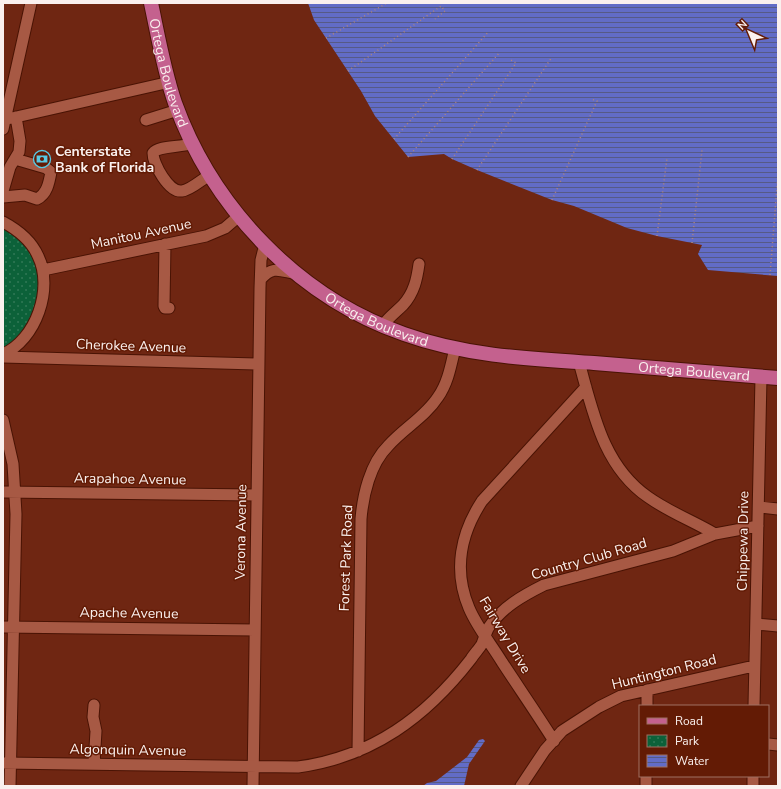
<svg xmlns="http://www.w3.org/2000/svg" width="781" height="789" font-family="'Nunito Sans',sans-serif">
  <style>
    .park { fill: url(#park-dots) }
    .water { fill: url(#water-rules) }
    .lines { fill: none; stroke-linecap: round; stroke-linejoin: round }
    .minor-casing { stroke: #491304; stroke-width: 13 }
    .major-casing { stroke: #491304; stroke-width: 16 }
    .path { stroke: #b1867a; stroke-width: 1.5; stroke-dasharray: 1 3; stroke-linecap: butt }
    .minor { stroke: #a75944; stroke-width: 11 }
    .major { stroke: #c4618e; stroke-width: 14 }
    .labels { text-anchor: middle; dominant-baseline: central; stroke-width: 3; stroke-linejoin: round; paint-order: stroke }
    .street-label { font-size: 14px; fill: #faf0ee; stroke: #631b05 }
    .poi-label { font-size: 14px; font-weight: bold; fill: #faf0ee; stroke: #631b05; text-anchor: start }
  </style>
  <defs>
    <pattern id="park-dots" width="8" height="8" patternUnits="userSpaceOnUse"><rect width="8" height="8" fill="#0c6139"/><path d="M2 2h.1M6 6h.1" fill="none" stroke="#307856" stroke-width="1.8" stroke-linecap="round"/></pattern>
    <pattern id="water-rules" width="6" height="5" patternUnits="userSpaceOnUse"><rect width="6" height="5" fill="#626cc6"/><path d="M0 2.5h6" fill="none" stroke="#565a86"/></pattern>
  </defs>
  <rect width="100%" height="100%" fill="#6f2612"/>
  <path class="park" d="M 3,227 C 14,234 24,240 31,251 C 46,273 41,306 27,328 C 21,336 12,343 3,348 Z"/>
  <path class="water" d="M 308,3 L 778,3 L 778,276 L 708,270 L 698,254 L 702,245 L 657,236 L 627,228 L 574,206 L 552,200 L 477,170 L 452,159 L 444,154 L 408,157 L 375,116 L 361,91 L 314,20 Z
    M 483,739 L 485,741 L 469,764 L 464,786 L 423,786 L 427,783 L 436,781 L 467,757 L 479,740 Z"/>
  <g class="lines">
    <g class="minor-casing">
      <path id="minor" d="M 3,120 L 170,82
        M 146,120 L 178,110
        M 3,129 L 31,3
        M 193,143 C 181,148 159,145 153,153 C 153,164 169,193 182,191 C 191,190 202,179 210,175
        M 3,191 L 10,167 L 19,152 L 20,141 L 16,117
        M 3,197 L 25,195 L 37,199 C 47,194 49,183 51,172 L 46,168 L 15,159
        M 3,222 C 18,230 31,240 38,256 C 54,288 36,340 3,354
        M 165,244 L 164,306 L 165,308 L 169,308
        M 43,270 L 206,236 L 225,228 L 239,216
        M 261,279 C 273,265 280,271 297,274
        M 383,325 C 389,317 396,312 403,305 C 414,293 417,279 419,264
        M 3,357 L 259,364
        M 579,362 C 593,412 603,466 648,497 C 669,512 693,521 715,534
        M 3,420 L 13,464 L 16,514 L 10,786
        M 3,492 L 257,495
        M 759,507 L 778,509
        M 756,624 L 778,626
        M 3,627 L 255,630
        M 647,706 L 647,690
        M 754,706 L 761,377
        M 554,741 C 537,714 519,688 502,662 C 491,644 477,627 469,608 C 453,570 461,533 482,501 L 586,387
        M 768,744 L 778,745
        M 358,751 L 361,519 C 363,495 370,464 388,446 C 404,428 425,417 438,397 C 448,383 451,365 455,348
        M 3,763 L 298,767 C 372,757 426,717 471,659 C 474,654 479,649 482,644 C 484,639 486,632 489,627 C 502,607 524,595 544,585 L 673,551 L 715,534 L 758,526
        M 94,764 L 96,731 L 93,717 L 94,705
        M 253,786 L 260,288 L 261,260 L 265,244
        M 521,786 L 545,750 L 562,731 L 599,707 L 621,696 L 754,666
        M 646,786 L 646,776
        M 753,786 L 753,776"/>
    </g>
    <g class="major-casing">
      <g id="major">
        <path id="s1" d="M 151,3 C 158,36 164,71 175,103 C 213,208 298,297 404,334 C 465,356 530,359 594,363 C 655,368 717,373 778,378"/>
      </g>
    </g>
    <path class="path" d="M 326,38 L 387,3
      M 348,71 L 441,6 L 445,11 L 435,19
      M 394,139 L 489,31
      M 408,157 L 500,52
      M 452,159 L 516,63 L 511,60
      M 477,170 L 552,57
      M 552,200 L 597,101 L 591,99
      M 657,236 L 667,158
      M 692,243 L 702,150
      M 770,275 L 778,174"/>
    <use href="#minor" class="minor"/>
    <use href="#major" class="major"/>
  </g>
  <defs>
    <g id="bank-ring" transform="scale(0.9)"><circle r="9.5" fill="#631b05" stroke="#58c9e4" stroke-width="1.5"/><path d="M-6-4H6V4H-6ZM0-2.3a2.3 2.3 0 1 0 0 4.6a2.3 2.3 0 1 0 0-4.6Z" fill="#58c9e4"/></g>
  </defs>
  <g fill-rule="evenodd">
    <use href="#bank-ring" x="42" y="159"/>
  </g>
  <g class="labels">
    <g class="street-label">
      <text stroke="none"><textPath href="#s1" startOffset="72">Ortega Boulevard</textPath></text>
      <text transform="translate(141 234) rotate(-12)">Manitou Avenue</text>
      <text stroke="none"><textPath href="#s1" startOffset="408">Ortega Boulevard</textPath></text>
      <text transform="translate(131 346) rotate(2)">Cherokee Avenue</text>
      <text stroke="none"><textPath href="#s1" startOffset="732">Ortega Boulevard</textPath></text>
      <text transform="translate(130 479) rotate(1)">Arapahoe Avenue</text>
      <text transform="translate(241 532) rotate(-89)">Verona Avenue</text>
      <text transform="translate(743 541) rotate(-89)">Chippewa Drive</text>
      <text transform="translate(346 558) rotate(-88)">Forest Park Road</text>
      <text transform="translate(589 559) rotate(-16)">Country Club Road</text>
      <text transform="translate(129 613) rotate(1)">Apache Avenue</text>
      <text transform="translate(505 635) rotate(59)">Fairway Drive</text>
      <text transform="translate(664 672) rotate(-14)">Huntington Road</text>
      <text transform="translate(128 750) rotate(1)">Algonquin Avenue</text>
    </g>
    <g class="poi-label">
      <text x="55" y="151">Centerstate<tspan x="55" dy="16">Bank of Florida</tspan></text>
    </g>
  </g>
  <rect width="781" height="789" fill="none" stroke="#faf0ee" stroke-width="8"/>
  <rect x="639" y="705" width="130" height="72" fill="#631b05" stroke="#9f7062"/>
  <rect x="647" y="718" width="20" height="6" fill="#c4618e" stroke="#9f7062"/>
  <text x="675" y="725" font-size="12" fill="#faf0ee">Road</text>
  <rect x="647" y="735" width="20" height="12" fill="url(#park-dots)" stroke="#9f7062"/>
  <text x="675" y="745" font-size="12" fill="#faf0ee">Park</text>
  <rect x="647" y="755" width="20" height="12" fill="url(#water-rules)" stroke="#9f7062"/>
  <text x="675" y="765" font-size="12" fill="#faf0ee">Water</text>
  <g transform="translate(749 32) rotate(316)" stroke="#631b05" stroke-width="3" paint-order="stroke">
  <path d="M0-3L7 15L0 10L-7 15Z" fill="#faf0ee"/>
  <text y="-6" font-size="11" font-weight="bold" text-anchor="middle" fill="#faf0ee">N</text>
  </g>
</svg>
